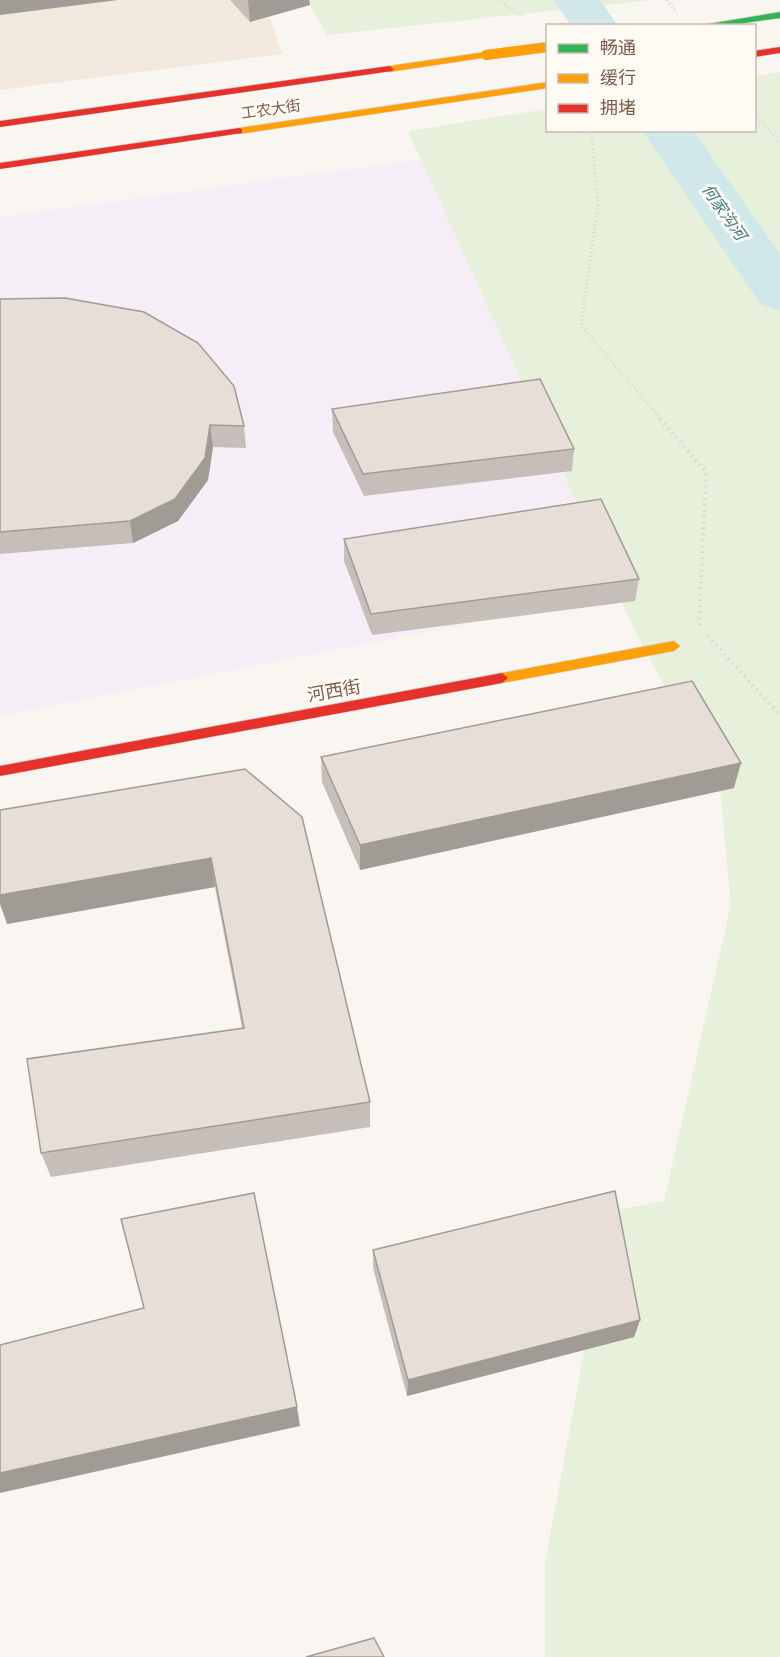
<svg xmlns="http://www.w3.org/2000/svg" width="780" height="1657" font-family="Montserrat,'Noto Sans SC',sans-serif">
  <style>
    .residential { fill: #f2e8de }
    .education { fill: #f6eef6 }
    .green { fill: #e7f0db }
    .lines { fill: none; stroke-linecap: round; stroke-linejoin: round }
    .river { fill: #d0e8ea; fill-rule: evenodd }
    .fast-casing { stroke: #d9d2cb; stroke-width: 1 }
    .slow-casing { stroke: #d9d2cb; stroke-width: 1 }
    .jam-casing { stroke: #d9d2cb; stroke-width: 1 }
    .path-far1 { stroke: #dcd5d0; stroke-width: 3; stroke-dasharray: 1 3; stroke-linecap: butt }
    .path { stroke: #dcd5d0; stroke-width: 4; stroke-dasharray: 1.5 4.5; stroke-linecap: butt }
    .fast { fill: #30b455; fill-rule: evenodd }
    .slow { fill: #ff9f0a; fill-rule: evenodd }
    .jam { fill: #e5322d; fill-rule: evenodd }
    .slow-bridge-casing { stroke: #dad1cc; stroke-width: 10; stroke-linecap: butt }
    .slow-bridge { stroke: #ff9f0a; stroke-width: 10 }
    .wall { fill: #c6bfb9 }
    .shaded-wall { fill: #a19b96 }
    .building { fill: #e6ded7; stroke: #a19b96; stroke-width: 1.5 }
    .labels { text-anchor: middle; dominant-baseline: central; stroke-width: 6; stroke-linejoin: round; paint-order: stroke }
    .far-street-label { font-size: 15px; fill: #7a5c4d; stroke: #fffaf3 }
    .far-water-label { font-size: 16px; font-style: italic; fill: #437c86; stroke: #fffaf3 }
    .street-label { font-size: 18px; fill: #7a5c4d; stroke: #fffaf3 }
  </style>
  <rect width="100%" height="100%" fill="#f9f5f0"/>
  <path class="residential" d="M 0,0 L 264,0 L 282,54 L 0,90 Z"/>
  <path class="education" d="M 423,159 L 629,592 L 0,716 L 0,217 Z"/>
  <path class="green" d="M 307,0 L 653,0 L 327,35 Z
    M 780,72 L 780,1657 L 545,1657 L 545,1563 L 610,1211 L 664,1201 L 731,904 L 720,790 L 635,631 L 408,131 L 547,109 L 548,130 L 754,130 L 755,77 Z"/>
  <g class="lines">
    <path class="river" d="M 554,0 L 600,0 L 618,26 L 571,26 Z
      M 642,130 L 693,130 L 780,254 L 780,310 L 761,305 Z"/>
    <g class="fast-casing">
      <path id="fast" d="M 780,12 L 780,18 L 723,26 L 696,26 Z"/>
    </g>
    <g class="slow-casing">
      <path id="slow" d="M 486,52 L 489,53 L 489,57 L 389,72 L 384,69 L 389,66 Z
        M 548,82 L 548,88 L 239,134 L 234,131 L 239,128 Z
        M 674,641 L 680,646 L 674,651 L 502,683 L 496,678 L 502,673 Z"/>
    </g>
    <g class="jam-casing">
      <path id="jam" d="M 780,47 L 780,53 L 754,57 L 754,51 Z
        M 389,66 L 394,69 L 392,71 L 0,127 L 0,121 Z
        M 239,128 L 242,129 L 242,133 L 0,169 L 0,163 Z
        M 502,673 L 508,678 L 502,683 L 0,776 L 0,766 Z"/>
    </g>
    <path class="path-far1" d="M 498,0 L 524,17
      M 667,0 L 677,13
      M 754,114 L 780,142
      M 587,130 L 592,139 L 598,202 L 581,326 L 662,420"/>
    <path class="path" d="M 660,419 L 706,472 L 699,626
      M 708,636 L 780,715"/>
    <use href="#fast" class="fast"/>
    <use href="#slow" class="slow"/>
    <use href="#jam" class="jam"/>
    <g class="slow-bridge-casing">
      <path id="slow-bridge" d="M 486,55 L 548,47"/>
    </g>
    <use href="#slow-bridge" class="slow-bridge"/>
  </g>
  <path class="wall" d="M 230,0 L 309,0 L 310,5 L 250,22 Z
    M 0,299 L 244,426 L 246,448 L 213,447 L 208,480 L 178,521 L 133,543 L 0,554 Z
    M 332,409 L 574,449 L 572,471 L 364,496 L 333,432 Z
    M 344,539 L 639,579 L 635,601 L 372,635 L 344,561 Z
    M 321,757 L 734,788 L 360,870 L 322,782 Z
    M 245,769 L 370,1102 L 370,1127 L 51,1177 L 41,1153 L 242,1028 L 215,887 L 7,924 Z
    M 373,1250 L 640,1320 L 634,1337 L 407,1396 L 373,1268 Z"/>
  <path class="shaded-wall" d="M 0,0 L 118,0 L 0,15 Z
    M 248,0 L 309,0 L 310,5 L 250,22 Z
    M 210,425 L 213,447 L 208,480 L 178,521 L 133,543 L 130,521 Z
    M 741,763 L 734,788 L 360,870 L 360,845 Z
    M 211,858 L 215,887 L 7,924 L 0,904 L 0,895 Z
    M 640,1320 L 634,1337 L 407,1396 L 408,1380 Z
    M 297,1407 L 300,1426 L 0,1493 L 0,1473 Z"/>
  <path class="building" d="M 65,298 L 144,312 L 198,343 L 234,386 L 244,426 L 210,425 L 205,458 L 175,499 L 130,521 L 0,532 L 0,299 Z
    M 540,379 L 574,449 L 363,474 L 332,409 Z
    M 601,499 L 639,579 L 371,614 L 344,539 Z
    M 692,681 L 741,763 L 360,845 L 321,757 Z
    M 245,769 L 302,817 L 370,1102 L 41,1153 L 27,1059 L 244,1028 L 211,858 L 0,895 L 0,810 Z
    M 615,1191 L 640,1320 L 408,1380 L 373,1250 Z
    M 254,1193 L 297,1407 L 0,1473 L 0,1345 L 144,1308 L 121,1219 Z
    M 374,1638 L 384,1657 L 306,1657 Z"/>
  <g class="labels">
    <g class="far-street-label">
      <text transform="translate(271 109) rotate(-8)">工农大街</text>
    </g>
    <g class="far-water-label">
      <text transform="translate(724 212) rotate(55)">何家沟河</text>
    </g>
    <g class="street-label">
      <text transform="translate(334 691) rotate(-10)">河西街</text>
    </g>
  </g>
  <rect x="546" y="24" width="210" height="108" fill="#fffaf3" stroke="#cabbb1" stroke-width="1.5"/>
  <rect x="558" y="44" width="30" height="9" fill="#30b455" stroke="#cabbb1" stroke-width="1.5"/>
  <text x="600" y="54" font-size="18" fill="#7a5c4d">畅通</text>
  <rect x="558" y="74" width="30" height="9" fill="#ff9f0a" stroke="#cabbb1" stroke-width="1.5"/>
  <text x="600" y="84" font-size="18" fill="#7a5c4d">缓行</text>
  <rect x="558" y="104" width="30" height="9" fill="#e5322d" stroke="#cabbb1" stroke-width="1.5"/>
  <text x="600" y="114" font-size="18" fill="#7a5c4d">拥堵</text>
</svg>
